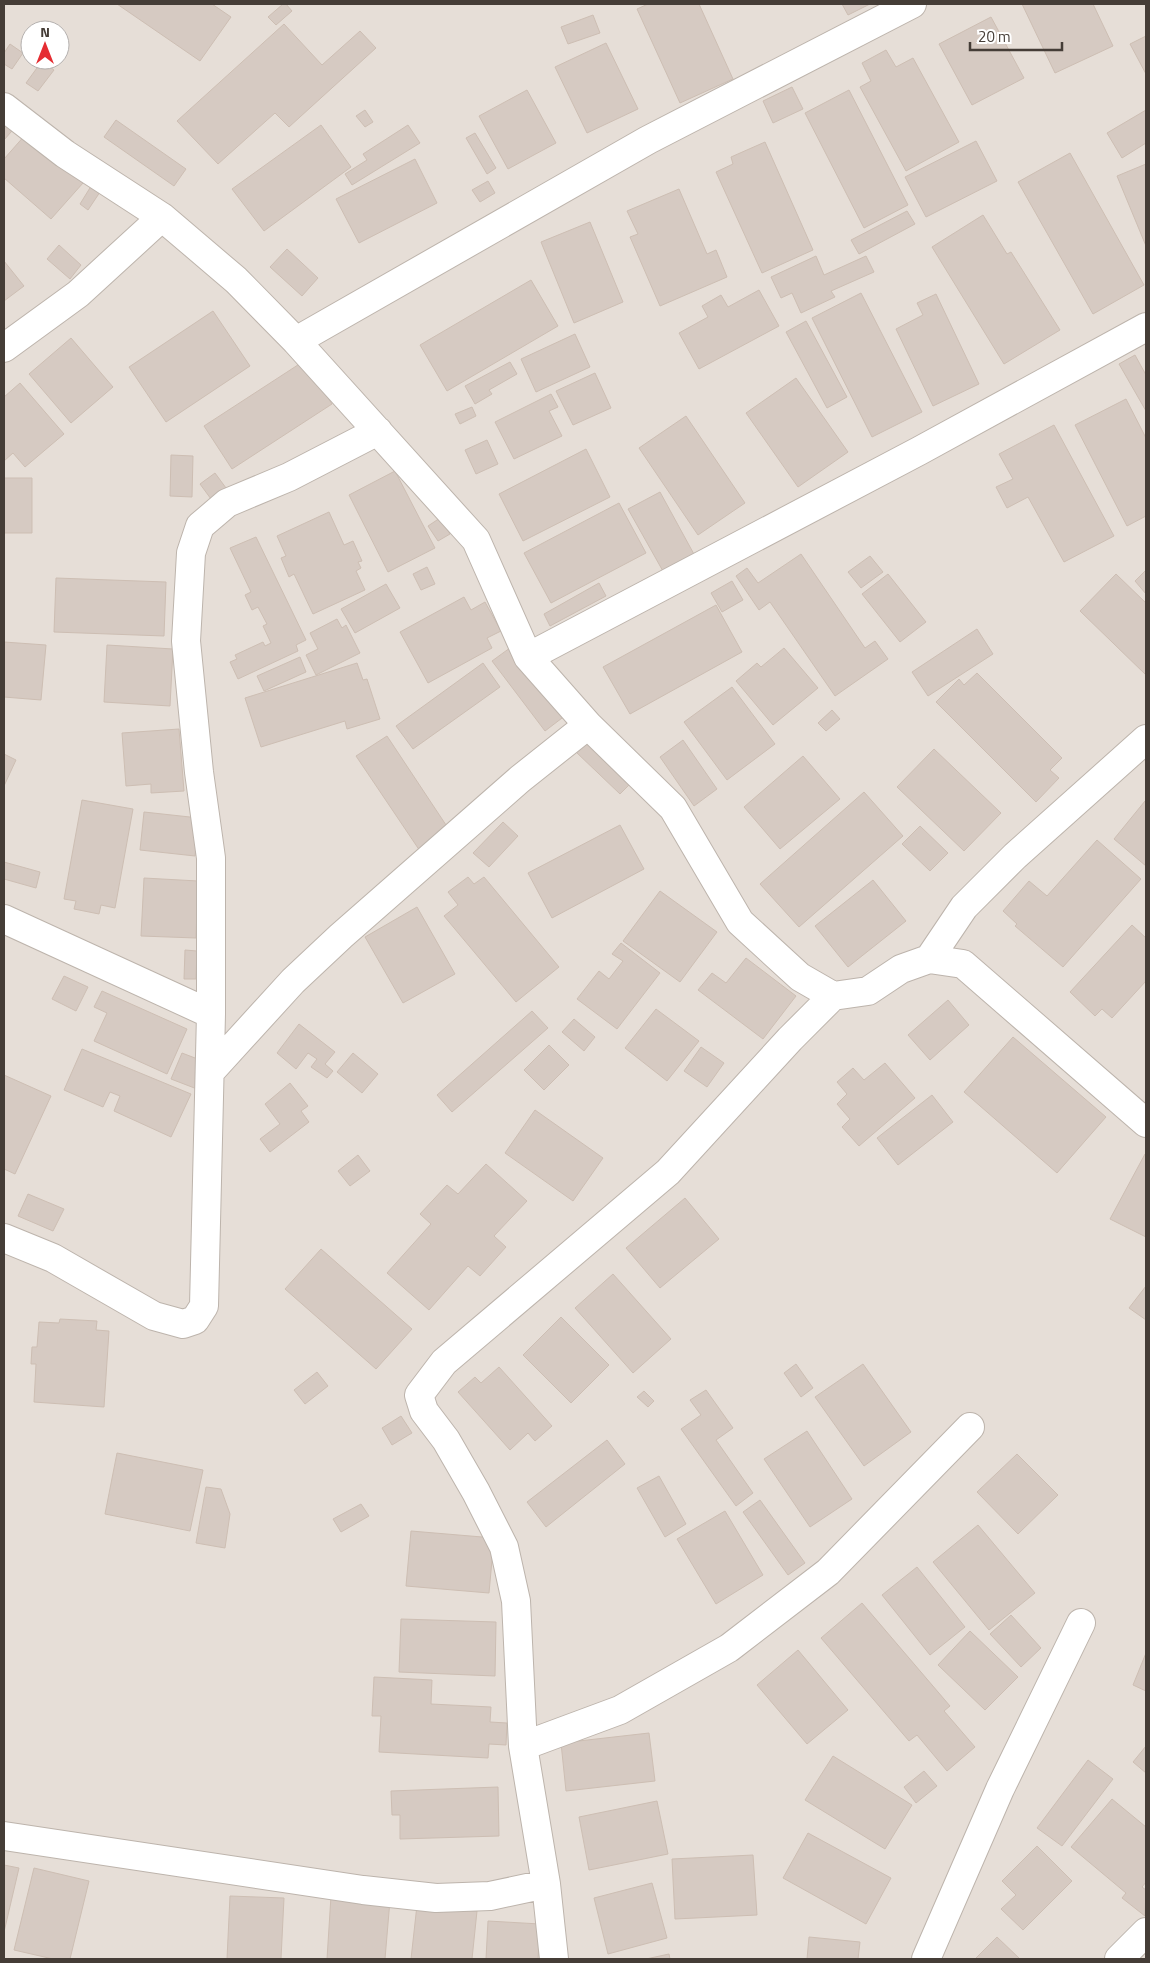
<svg xmlns="http://www.w3.org/2000/svg" width="1150" height="1963" font-family="'Titillium Web',sans-serif">
  <style>
    .residential { fill: #e6ded7; fill-rule: evenodd }
    .building { fill: #d6cac2; stroke: #cdbeb3 }
    .lines { fill: none; stroke-linecap: round; stroke-linejoin: round }
    .minor-casing { stroke: #bdb4ac; stroke-width: 30 }
    .minor { stroke: #fff; stroke-width: 28 }
  </style>
  <rect width="100%" height="100%" fill="#f2ede8"/>
  <path class="residential" d="M 4,4 L 1146,4 L 1146,1959 L 4,1959 ZM 30,30 L 60,30 L 60,60 L 30,60 Z"/>
  <path class="building" d="M 117,4 L 212,4 L 231,17 L 200,61 Z
    M 283,4 L 286,4 L 292,11 L 276,25 L 268,17 Z
    M 648,4 L 699,4 L 733,79 L 680,103 L 637,9 Z
    M 842,4 L 870,4 L 848,15 Z
    M 1022,4 L 1093,4 L 1113,46 L 1055,73 Z
    M 593,15 L 600,33 L 568,44 L 561,27 Z
    M 991,17 L 1024,78 L 972,105 L 939,44 Z
    M 284,24 L 322,65 L 360,31 L 376,48 L 289,127 L 275,113 L 218,164 L 177,121 Z
    M 1146,36 L 1146,74 L 1130,44 Z
    M 606,43 L 638,109 L 587,133 L 555,67 Z
    M 10,44 L 23,53 L 12,69 L 4,64 L 4,53 Z
    M 886,50 L 896,67 L 913,58 L 959,142 L 906,171 L 860,87 L 871,81 L 862,63 Z
    M 42,61 L 54,70 L 38,91 L 26,83 Z
    M 792,87 L 803,109 L 773,123 L 763,101 Z
    M 527,90 L 556,143 L 508,169 L 479,116 Z
    M 849,90 L 908,205 L 864,228 L 805,113 Z
    M 365,110 L 373,122 L 365,127 L 356,116 Z
    M 1146,110 L 1146,143 L 1122,158 L 1107,133 Z
    M 116,120 L 186,169 L 174,186 L 104,137 Z
    M 4,121 L 18,124 L 4,140 Z
    M 321,125 L 351,167 L 264,231 L 232,189 Z
    M 408,125 L 420,143 L 352,185 L 345,174 L 367,160 L 363,154 Z
    M 475,133 L 496,168 L 487,174 L 466,138 Z
    M 26,134 L 83,183 L 51,219 L 4,178 L 4,159 Z
    M 976,141 L 997,181 L 926,217 L 905,177 Z
    M 765,142 L 813,250 L 762,273 L 716,172 L 733,164 L 731,157 Z
    M 1070,153 L 1144,285 L 1093,314 L 1018,182 Z
    M 415,159 L 437,203 L 359,243 L 336,199 Z
    M 1146,164 L 1146,246 L 1117,176 Z
    M 488,181 L 495,193 L 480,202 L 472,190 Z
    M 93,183 L 102,189 L 88,210 L 80,204 Z
    M 679,189 L 707,254 L 716,250 L 727,277 L 660,306 L 630,237 L 638,234 L 627,211 Z
    M 907,211 L 915,224 L 859,254 L 851,240 Z
    M 983,215 L 1007,254 L 1011,252 L 1060,330 L 1004,364 L 932,247 Z
    M 590,222 L 623,302 L 574,323 L 541,242 Z
    M 59,245 L 81,265 L 70,279 L 47,259 Z
    M 287,249 L 318,278 L 302,296 L 270,267 Z
    M 816,256 L 824,275 L 866,256 L 874,272 L 831,291 L 835,297 L 801,313 L 792,293 L 781,298 L 771,277 Z
    M 4,261 L 24,286 L 4,301 Z
    M 531,280 L 558,326 L 447,391 L 420,345 Z
    M 759,290 L 779,326 L 699,369 L 679,333 L 708,317 L 702,306 L 721,295 L 728,307 Z
    M 861,293 L 922,412 L 872,437 L 812,318 Z
    M 936,294 L 979,384 L 933,406 L 896,329 L 923,315 L 917,303 Z
    M 213,311 L 250,366 L 166,422 L 129,367 Z
    M 806,321 L 847,397 L 827,408 L 786,332 Z
    M 575,334 L 590,367 L 536,392 L 521,359 Z
    M 71,338 L 113,387 L 71,423 L 29,374 Z
    M 1135,355 L 1146,375 L 1146,411 L 1119,364 Z
    M 304,361 L 332,404 L 232,469 L 204,426 Z
    M 510,362 L 517,374 L 489,390 L 492,394 L 475,404 L 465,386 Z
    M 595,373 L 611,408 L 573,425 L 556,391 Z
    M 796,378 L 848,452 L 798,487 L 746,413 Z
    M 20,383 L 64,434 L 25,467 L 13,453 L 4,461 L 4,397 Z
    M 551,394 L 558,407 L 549,411 L 562,436 L 514,459 L 495,422 Z
    M 1126,399 L 1146,438 L 1146,516 L 1127,526 L 1075,425 Z
    M 472,407 L 476,416 L 460,424 L 455,414 Z
    M 686,416 L 745,503 L 698,535 L 639,448 Z
    M 1054,425 L 1114,536 L 1064,562 L 1028,497 L 1007,508 L 996,487 L 1013,479 L 999,454 Z
    M 487,440 L 498,464 L 476,474 L 465,450 Z
    M 586,449 L 610,497 L 523,541 L 499,494 Z
    M 171,455 L 193,456 L 192,497 L 170,496 Z
    M 395,471 L 435,548 L 388,572 L 349,495 Z
    M 215,473 L 226,488 L 211,499 L 200,484 Z
    M 4,478 L 32,478 L 32,533 L 4,533 Z
    M 660,492 L 695,556 L 664,573 L 628,509 Z
    M 619,503 L 646,553 L 551,603 L 524,553 Z
    M 329,512 L 344,545 L 353,541 L 362,561 L 358,562 L 361,568 L 356,571 L 365,590 L 313,614 L 294,574 L 289,577 L 281,558 L 286,556 L 277,536 Z
    M 440,518 L 450,534 L 438,541 L 428,526 Z
    M 256,537 L 306,640 L 296,645 L 298,651 L 238,679 L 230,662 L 237,659 L 235,655 L 263,642 L 265,646 L 271,643 L 263,626 L 267,624 L 258,607 L 252,610 L 245,595 L 251,592 L 230,548 Z
    M 801,554 L 865,648 L 875,641 L 888,659 L 835,696 L 770,602 L 759,610 L 736,576 L 747,568 L 758,583 Z
    M 870,556 L 883,572 L 861,588 L 848,572 Z
    M 427,567 L 435,584 L 421,590 L 413,574 Z
    M 1146,570 L 1146,594 L 1135,581 Z
    M 888,574 L 926,622 L 900,642 L 862,594 Z
    M 1116,574 L 1146,603 L 1146,675 L 1080,611 Z
    M 56,578 L 166,582 L 164,636 L 54,632 Z
    M 732,581 L 743,600 L 722,612 L 711,593 Z
    M 599,583 L 606,596 L 550,626 L 544,614 Z
    M 386,584 L 400,608 L 355,633 L 341,609 Z
    M 464,597 L 471,610 L 485,602 L 501,631 L 487,638 L 492,648 L 428,683 L 400,632 Z
    M 716,605 L 742,652 L 630,714 L 603,667 Z
    M 337,619 L 342,628 L 346,625 L 360,653 L 316,675 L 306,655 L 318,649 L 310,633 Z
    M 977,629 L 993,654 L 928,696 L 912,672 Z
    M 4,642 L 46,645 L 41,700 L 4,697 Z
    M 107,645 L 173,649 L 170,706 L 104,702 Z
    M 514,645 L 566,715 L 545,731 L 492,661 Z
    M 784,648 L 818,688 L 773,725 L 736,681 L 757,663 L 761,667 Z
    M 300,657 L 306,672 L 264,691 L 257,676 Z
    M 357,663 L 363,680 L 367,679 L 380,719 L 347,729 L 345,721 L 261,747 L 245,698 Z
    M 483,663 L 500,687 L 413,749 L 396,726 Z
    M 977,673 L 1062,758 L 1050,770 L 1059,778 L 1036,802 L 936,702 L 959,679 L 964,685 Z
    M 732,687 L 775,744 L 727,780 L 684,722 Z
    M 832,710 L 840,719 L 826,731 L 818,723 Z
    M 179,729 L 184,791 L 151,793 L 151,784 L 126,786 L 122,733 Z
    M 387,736 L 452,834 L 422,854 L 356,756 Z
    M 590,738 L 634,780 L 620,794 L 576,752 Z
    M 683,740 L 717,789 L 694,806 L 660,757 Z
    M 934,749 L 1001,813 L 964,851 L 897,787 Z
    M 4,754 L 16,760 L 4,786 Z
    M 803,756 L 840,799 L 780,849 L 744,807 Z
    M 864,792 L 903,836 L 799,927 L 760,884 Z
    M 82,800 L 133,809 L 115,908 L 101,905 L 99,914 L 74,909 L 76,901 L 64,899 Z
    M 1145,801 L 1146,802 L 1146,866 L 1114,839 Z
    M 144,812 L 199,818 L 195,856 L 140,850 Z
    M 503,822 L 518,836 L 489,867 L 473,853 Z
    M 620,825 L 644,869 L 552,918 L 528,873 Z
    M 920,826 L 948,853 L 930,871 L 902,844 Z
    M 1097,840 L 1141,879 L 1063,967 L 1015,926 L 1017,924 L 1003,911 L 1029,881 L 1047,896 Z
    M 4,862 L 40,872 L 36,888 L 4,879 Z
    M 468,877 L 474,884 L 484,877 L 559,967 L 516,1002 L 444,916 L 458,905 L 448,892 Z
    M 144,878 L 198,881 L 196,938 L 141,936 Z
    M 873,880 L 906,921 L 848,967 L 815,926 Z
    M 660,891 L 717,932 L 680,982 L 623,941 Z
    M 417,907 L 455,974 L 403,1003 L 365,937 Z
    M 1132,925 L 1146,938 L 1146,981 L 1112,1018 L 1102,1009 L 1095,1016 L 1070,992 Z
    M 621,943 L 660,973 L 617,1029 L 577,999 L 599,971 L 609,979 L 623,961 L 612,954 Z
    M 185,950 L 197,951 L 196,979 L 184,979 Z
    M 746,958 L 796,996 L 763,1039 L 698,990 L 712,973 L 726,983 Z
    M 64,976 L 88,987 L 76,1011 L 52,999 Z
    M 102,991 L 187,1029 L 167,1074 L 94,1041 L 107,1013 L 94,1007 Z
    M 948,1000 L 969,1025 L 930,1060 L 908,1035 Z
    M 656,1009 L 699,1041 L 667,1081 L 625,1048 Z
    M 532,1011 L 548,1028 L 452,1112 L 437,1095 Z
    M 574,1019 L 595,1037 L 584,1051 L 562,1032 Z
    M 299,1024 L 335,1052 L 325,1064 L 333,1071 L 327,1078 L 311,1067 L 317,1059 L 308,1053 L 296,1069 L 277,1053 Z
    M 1013,1037 L 1106,1117 L 1057,1173 L 964,1092 Z
    M 549,1045 L 569,1065 L 544,1090 L 524,1070 Z
    M 701,1047 L 724,1063 L 707,1087 L 684,1071 Z
    M 82,1049 L 191,1094 L 171,1137 L 114,1111 L 120,1096 L 110,1092 L 103,1107 L 64,1090 Z
    M 182,1053 L 208,1063 L 197,1089 L 171,1079 Z
    M 353,1053 L 378,1074 L 362,1093 L 337,1072 Z
    M 885,1063 L 915,1098 L 859,1146 L 842,1127 L 850,1119 L 837,1104 L 847,1094 L 837,1082 L 853,1068 L 864,1080 Z
    M 4,1075 L 51,1096 L 15,1174 L 4,1169 Z
    M 290,1083 L 308,1106 L 301,1111 L 309,1122 L 270,1152 L 260,1139 L 280,1124 L 265,1104 Z
    M 932,1095 L 953,1122 L 898,1165 L 877,1138 Z
    M 535,1110 L 603,1158 L 573,1201 L 505,1153 Z
    M 1145,1154 L 1146,1155 L 1146,1237 L 1110,1219 Z
    M 358,1155 L 370,1171 L 350,1186 L 338,1171 Z
    M 486,1164 L 527,1201 L 494,1236 L 506,1247 L 480,1276 L 468,1266 L 429,1310 L 387,1273 L 431,1224 L 420,1214 L 447,1185 L 458,1194 Z
    M 28,1194 L 64,1209 L 53,1231 L 18,1216 Z
    M 685,1198 L 719,1239 L 660,1288 L 626,1248 Z
    M 321,1249 L 412,1329 L 376,1369 L 285,1289 Z
    M 613,1274 L 671,1339 L 633,1373 L 575,1308 Z
    M 1146,1286 L 1146,1320 L 1129,1308 Z
    M 561,1317 L 609,1365 L 571,1403 L 523,1355 Z
    M 60,1319 L 97,1321 L 96,1330 L 109,1331 L 104,1407 L 34,1402 L 36,1364 L 31,1364 L 32,1347 L 37,1347 L 39,1322 L 59,1323 Z
    M 796,1364 L 813,1388 L 801,1397 L 784,1373 Z
    M 863,1364 L 911,1432 L 864,1466 L 815,1397 Z
    M 499,1367 L 552,1426 L 535,1441 L 528,1433 L 510,1450 L 458,1392 L 475,1377 L 481,1383 Z
    M 317,1372 L 328,1386 L 305,1404 L 294,1390 Z
    M 706,1390 L 733,1428 L 716,1440 L 753,1493 L 736,1506 L 681,1429 L 701,1415 L 690,1400 Z
    M 644,1391 L 654,1401 L 648,1407 L 637,1397 Z
    M 401,1416 L 412,1433 L 392,1445 L 382,1428 Z
    M 807,1431 L 852,1499 L 810,1527 L 764,1459 Z
    M 607,1440 L 625,1464 L 546,1527 L 527,1502 Z
    M 117,1453 L 203,1470 L 190,1531 L 105,1514 Z
    M 1017,1454 L 1058,1495 L 1018,1534 L 977,1492 Z
    M 659,1476 L 686,1524 L 665,1537 L 637,1488 Z
    M 206,1487 L 221,1489 L 230,1514 L 225,1548 L 196,1543 Z
    M 760,1500 L 805,1563 L 788,1575 L 743,1512 Z
    M 361,1504 L 369,1516 L 341,1532 L 333,1519 Z
    M 725,1511 L 763,1575 L 716,1604 L 677,1539 Z
    M 978,1525 L 1035,1593 L 989,1630 L 933,1562 Z
    M 411,1531 L 494,1538 L 489,1593 L 406,1586 Z
    M 917,1567 L 965,1627 L 930,1655 L 882,1595 Z
    M 862,1603 L 950,1706 L 944,1711 L 975,1747 L 947,1771 L 917,1735 L 909,1741 L 821,1638 Z
    M 1011,1615 L 1041,1648 L 1021,1667 L 990,1634 Z
    M 401,1619 L 496,1622 L 495,1676 L 399,1672 Z
    M 970,1631 L 1018,1677 L 985,1710 L 938,1665 Z
    M 798,1650 L 848,1710 L 807,1744 L 757,1685 Z
    M 1146,1653 L 1146,1691 L 1133,1685 Z
    M 374,1677 L 432,1680 L 431,1704 L 491,1707 L 490,1722 L 507,1723 L 506,1745 L 489,1744 L 488,1758 L 379,1752 L 381,1716 L 372,1716 Z
    M 649,1733 L 655,1781 L 566,1791 L 561,1743 Z
    M 1146,1746 L 1146,1773 L 1133,1762 Z
    M 833,1756 L 912,1805 L 885,1849 L 805,1800 Z
    M 1088,1760 L 1113,1779 L 1062,1846 L 1037,1828 Z
    M 924,1771 L 937,1786 L 916,1803 L 904,1787 Z
    M 498,1787 L 499,1836 L 400,1839 L 400,1815 L 392,1815 L 391,1791 Z
    M 1112,1799 L 1146,1827 L 1146,1882 L 1142,1887 L 1146,1890 L 1145,1916 L 1122,1898 L 1126,1893 L 1071,1847 Z
    M 657,1801 L 668,1854 L 589,1870 L 579,1817 Z
    M 808,1833 L 891,1878 L 866,1924 L 783,1878 Z
    M 1037,1846 L 1072,1881 L 1023,1930 L 1001,1909 L 1016,1895 L 1002,1881 Z
    M 753,1855 L 757,1915 L 675,1919 L 672,1859 Z
    M 4,1865 L 19,1868 L 4,1932 Z
    M 34,1868 L 89,1881 L 70,1959 L 53,1959 L 14,1950 Z
    M 652,1883 L 667,1938 L 608,1954 L 594,1898 Z
    M 230,1896 L 284,1898 L 281,1959 L 227,1959 Z
    M 331,1896 L 390,1900 L 385,1959 L 327,1959 Z
    M 417,1905 L 477,1911 L 472,1959 L 411,1959 Z
    M 488,1921 L 540,1924 L 538,1959 L 486,1959 Z
    M 809,1937 L 860,1942 L 858,1959 L 807,1959 Z
    M 997,1937 L 1020,1959 L 975,1959 Z
    M 669,1954 L 670,1959 L 646,1959 Z"/>
  <g class="lines">
    <g class="minor-casing">
      <path id="minor" d="M 4,107 L 65,154 L 162,217 L 236,280 L 296,341 L 476,540 L 528,657 L 588,725 L 673,808 L 740,922 L 800,977 L 833,996
        M 296,341 L 648,140 L 912,4
        M 4,348 L 78,294 L 162,217
        M 528,657 L 919,451 L 1146,327
        M 4,919 L 211,1014
        M 929,959 L 964,907 L 1015,856 L 1146,739
        M 210,1072 L 293,981 L 341,936 L 520,779 L 588,725
        M 4,1238 L 53,1258 L 154,1316 L 183,1324 L 195,1320 L 204,1306 L 211,1014 L 211,858 L 199,772 L 186,641 L 191,553 L 200,526 L 227,503 L 289,477 L 378,431
        M 523,1746 L 620,1710 L 729,1648 L 828,1572 L 970,1427
        M 4,1836 L 363,1890 L 436,1898 L 490,1896 L 546,1884
        M 554,1959 L 546,1884 L 523,1746 L 516,1601 L 504,1547 L 476,1492 L 446,1440 L 424,1411 L 419,1395 L 444,1362 L 668,1172 L 790,1039 L 833,996 L 868,991 L 901,969 L 929,959 L 963,964 L 1146,1123
        M 926,1959 L 1000,1789 L 1081,1623
        M 1119,1959 L 1146,1932"/>
    </g>
    <use href="#minor" class="minor"/>
  </g>
  <rect width="1150" height="1963" fill="none" stroke="#453d37" stroke-width="10"/>
  <g transform="translate(45 45)"><circle r="24" fill="#ffffff" stroke="#b5b1af"/>
  <path d="M0-4L9 19L0 12L-9 19Z" fill="#e52d32"/>
  <text y="-8" font-size="14" font-weight="bold" text-anchor="middle" fill="#453d37">N</text>
  </g>
  <path d="M970 42v8h92v-8" fill="none" stroke="#453d37" stroke-width="2.5"/>
  <text x="978" y="42" font-size="15" fill="#453d37" stroke="#ffffff" stroke-width="4" paint-order="stroke">20 m</text>
</svg>
